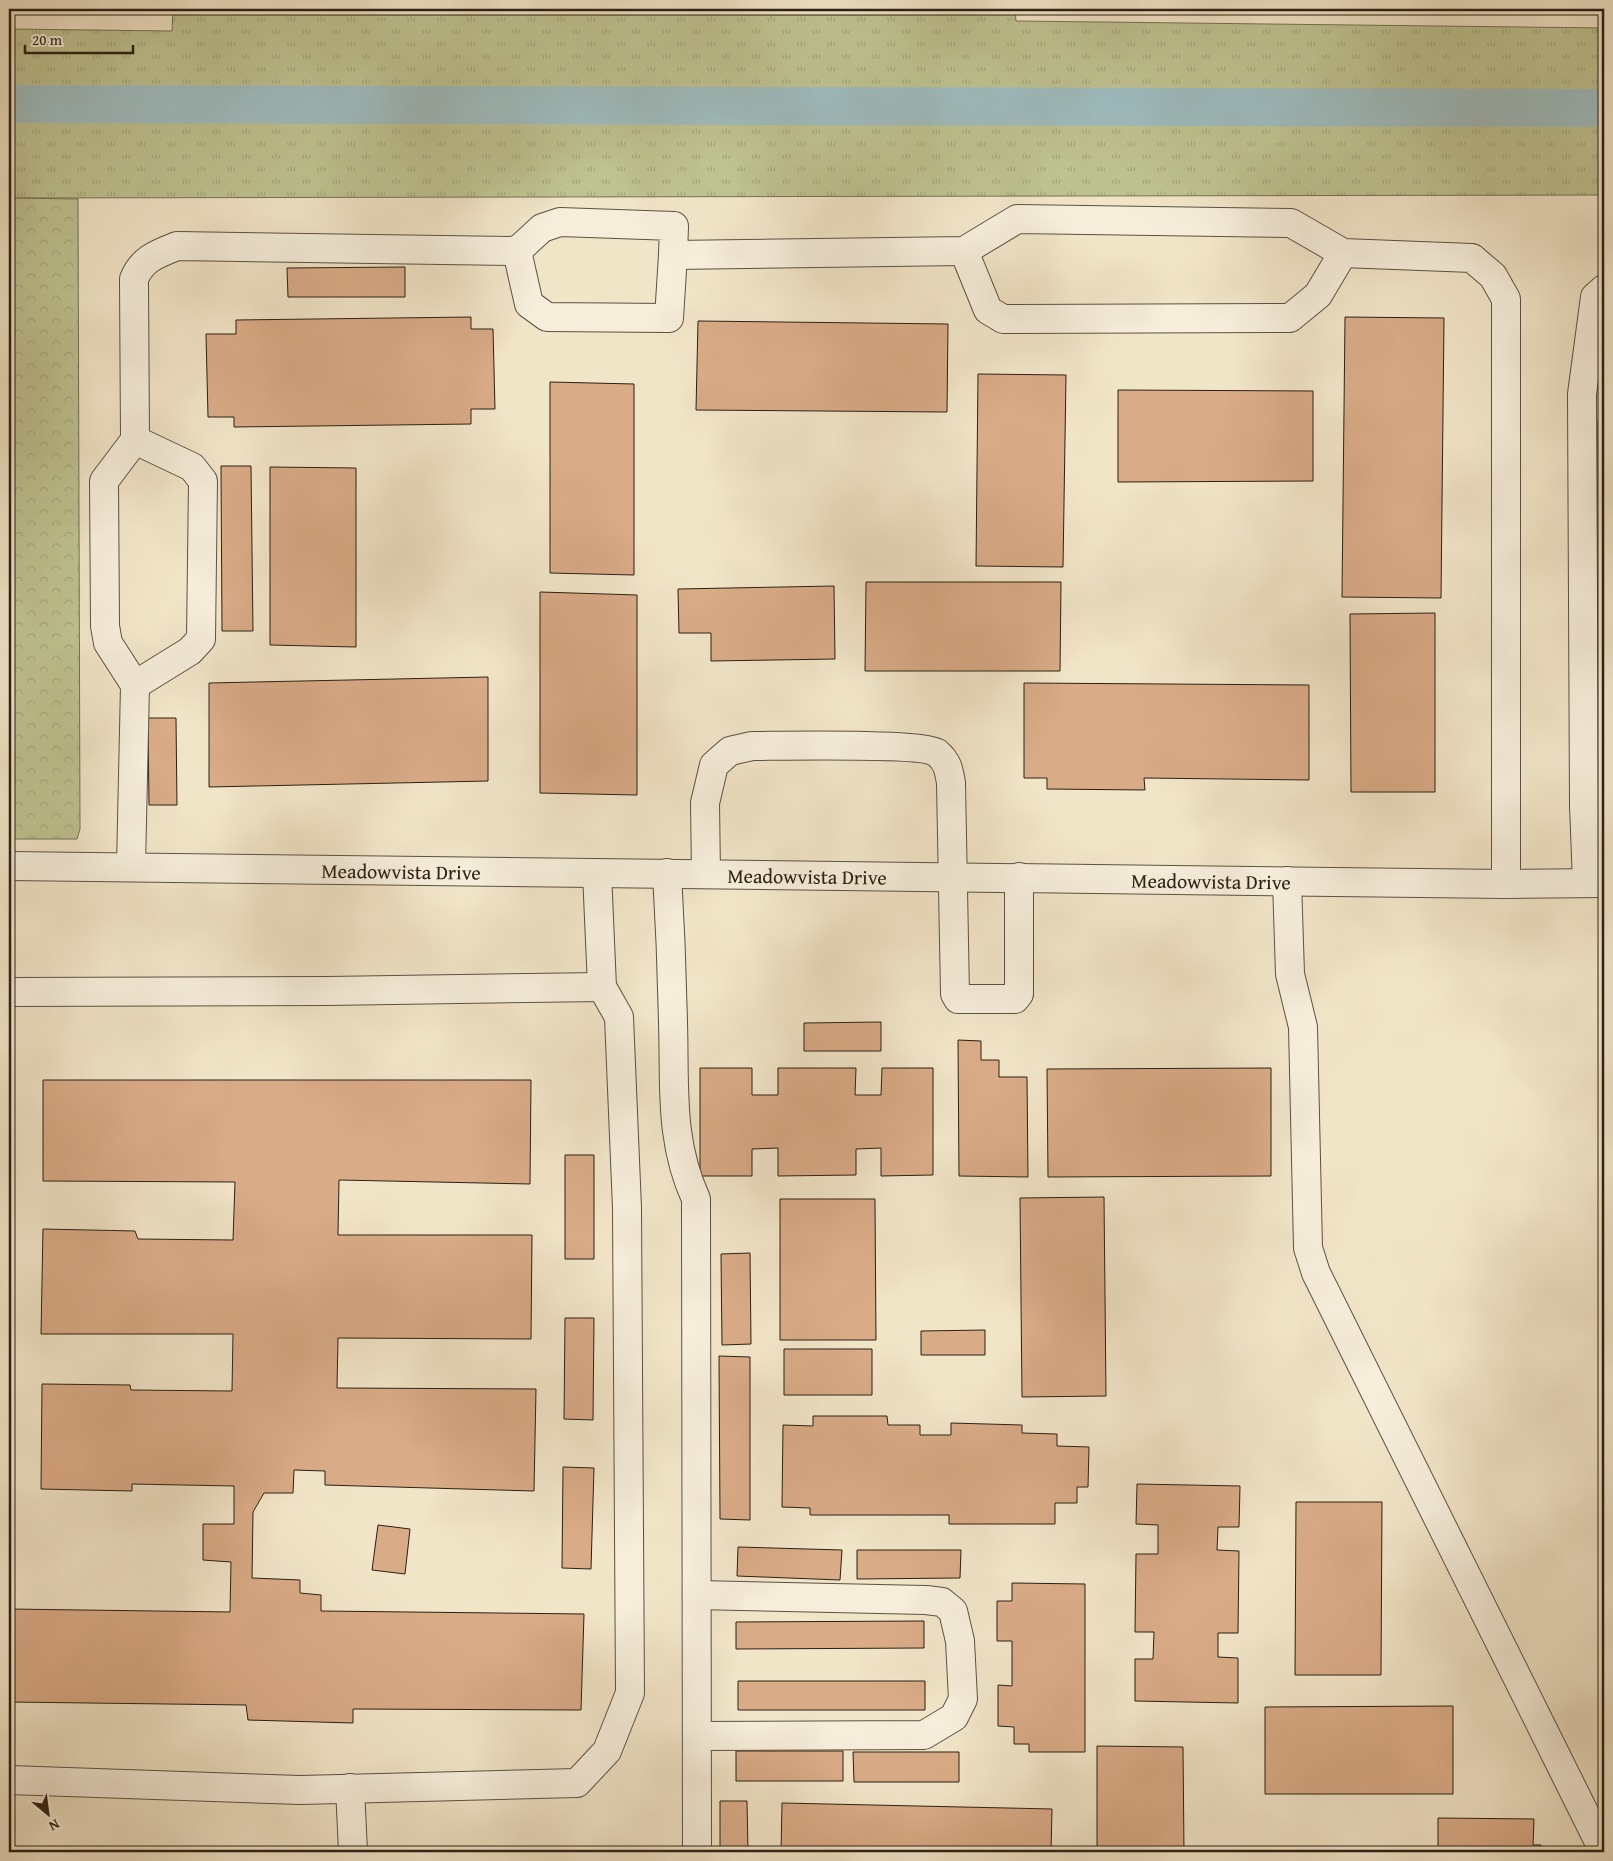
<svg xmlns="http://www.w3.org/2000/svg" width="1613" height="1861" font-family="'Gentium Book Plus',serif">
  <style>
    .grass { fill: url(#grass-tufts); stroke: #757253 }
    .park { fill: url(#park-crowns); stroke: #757253 }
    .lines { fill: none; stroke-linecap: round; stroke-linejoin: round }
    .canal { stroke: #9fbdc0; stroke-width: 38 }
    .building { fill: #d9ab87; stroke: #2b2014 }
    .minor-casing { stroke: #5c5141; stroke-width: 30 }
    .minor { stroke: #f6eedb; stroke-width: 28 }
    .labels { text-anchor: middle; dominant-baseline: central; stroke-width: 5; stroke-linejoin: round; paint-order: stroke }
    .street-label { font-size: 20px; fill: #2b2014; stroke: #f6eedb }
  </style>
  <defs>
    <pattern id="grass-tufts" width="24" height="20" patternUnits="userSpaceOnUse" patternTransform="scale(1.25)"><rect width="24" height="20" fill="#bfc392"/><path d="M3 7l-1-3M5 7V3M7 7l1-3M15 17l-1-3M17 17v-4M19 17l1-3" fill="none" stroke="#a4a77d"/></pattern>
    <pattern id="park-crowns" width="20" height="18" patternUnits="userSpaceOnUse" patternTransform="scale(1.25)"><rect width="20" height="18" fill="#bfc392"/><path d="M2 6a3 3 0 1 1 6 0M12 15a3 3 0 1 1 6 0" fill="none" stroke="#a4a77d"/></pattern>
  </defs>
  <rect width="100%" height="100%" fill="#f1e5c8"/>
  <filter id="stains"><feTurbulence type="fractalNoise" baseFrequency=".004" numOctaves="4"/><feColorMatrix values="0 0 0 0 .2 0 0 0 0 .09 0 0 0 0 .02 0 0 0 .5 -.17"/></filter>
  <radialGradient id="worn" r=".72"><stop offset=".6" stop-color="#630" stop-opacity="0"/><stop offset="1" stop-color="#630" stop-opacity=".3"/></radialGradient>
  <path class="grass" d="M 173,9 L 1015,9 L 1016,21 L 1604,28 L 1604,195 L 9,198 L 9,29 L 172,31 Z"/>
  <path class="park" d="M 9,198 L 78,199 L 80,829 L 77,839 L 9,839 Z"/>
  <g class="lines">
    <path class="canal" d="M 9,104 L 1604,108"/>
  </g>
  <path class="building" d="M 405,267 L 405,297 L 288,297 L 287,268 Z
    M 471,317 L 471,329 L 493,329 L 495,409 L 471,409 L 471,424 L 234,427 L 234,417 L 208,417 L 206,334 L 236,334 L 236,320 Z
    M 1345,317 L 1444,318 L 1441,598 L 1342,597 Z
    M 698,321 L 948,324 L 947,412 L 696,410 Z
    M 978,374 L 1066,375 L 1063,567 L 976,566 Z
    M 550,382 L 634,384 L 634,575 L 550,573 Z
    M 1118,390 L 1313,391 L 1313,481 L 1118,482 Z
    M 1598,420 L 1604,420 L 1604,792 L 1598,792 Z
    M 221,466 L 251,466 L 253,631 L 222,631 Z
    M 270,467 L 356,468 L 356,647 L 270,645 Z
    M 866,582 L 1061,582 L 1060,671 L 865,671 Z
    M 834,586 L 835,659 L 711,661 L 711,633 L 679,633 L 678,589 Z
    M 540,592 L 637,595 L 637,795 L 540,793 Z
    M 1435,613 L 1435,792 L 1351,792 L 1350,614 Z
    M 488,677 L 488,781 L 209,787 L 209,683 Z
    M 1024,683 L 1309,685 L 1309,780 L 1144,778 L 1145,790 L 1047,789 L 1047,778 L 1024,778 Z
    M 148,718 L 176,718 L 177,805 L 149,805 Z
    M 881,1022 L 881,1051 L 804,1051 L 804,1023 Z
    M 958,1040 L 981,1041 L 981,1060 L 999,1060 L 999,1077 L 1027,1077 L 1028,1177 L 959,1176 Z
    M 700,1068 L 752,1068 L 752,1095 L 778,1095 L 778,1068 L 856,1068 L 855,1095 L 881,1095 L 882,1068 L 933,1068 L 933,1175 L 881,1176 L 881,1148 L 856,1149 L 856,1175 L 778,1176 L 778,1148 L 752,1149 L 752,1176 L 700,1176 Z
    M 1271,1068 L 1271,1176 L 1048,1177 L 1047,1069 Z
    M 43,1080 L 531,1080 L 530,1184 L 339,1180 L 338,1235 L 532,1235 L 531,1339 L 338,1338 L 337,1388 L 536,1389 L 534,1491 L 325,1485 L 325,1471 L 294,1470 L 293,1493 L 264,1493 L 253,1512 L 252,1578 L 300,1580 L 300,1593 L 321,1595 L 321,1611 L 584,1614 L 581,1710 L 353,1709 L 353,1723 L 248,1720 L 246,1705 L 9,1702 L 9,1609 L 230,1612 L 231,1562 L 203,1560 L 203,1524 L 234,1524 L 234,1486 L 132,1484 L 132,1491 L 41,1489 L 42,1384 L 130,1385 L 131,1390 L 232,1391 L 233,1334 L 41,1334 L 43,1229 L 135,1231 L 138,1239 L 233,1240 L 235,1182 L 43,1181 Z
    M 565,1155 L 594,1155 L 594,1259 L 565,1259 Z
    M 1104,1197 L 1106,1396 L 1022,1397 L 1020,1198 Z
    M 780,1199 L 875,1199 L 876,1340 L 780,1340 Z
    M 750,1253 L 751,1344 L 722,1345 L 721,1254 Z
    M 565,1318 L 594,1318 L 593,1420 L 564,1419 Z
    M 985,1330 L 985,1355 L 921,1355 L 921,1331 Z
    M 784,1349 L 872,1349 L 872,1395 L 784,1395 Z
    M 719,1356 L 750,1357 L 750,1520 L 720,1519 Z
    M 813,1416 L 887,1416 L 888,1425 L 920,1425 L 920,1435 L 951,1435 L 951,1423 L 1022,1425 L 1022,1433 L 1057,1434 L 1057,1446 L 1089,1447 L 1088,1487 L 1077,1487 L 1077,1503 L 1055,1503 L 1055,1524 L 949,1524 L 949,1515 L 810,1515 L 810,1508 L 782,1507 L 783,1425 L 813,1426 Z
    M 563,1467 L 594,1468 L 591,1569 L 562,1568 Z
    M 1137,1484 L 1240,1486 L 1239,1527 L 1218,1527 L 1217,1550 L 1239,1551 L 1238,1633 L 1218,1633 L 1218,1657 L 1238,1658 L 1238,1703 L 1135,1701 L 1135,1659 L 1153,1659 L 1154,1632 L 1135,1632 L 1136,1554 L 1158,1554 L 1158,1525 L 1136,1524 Z
    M 1296,1502 L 1382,1502 L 1381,1675 L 1295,1675 Z
    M 378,1525 L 410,1529 L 405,1574 L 372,1570 Z
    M 738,1547 L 842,1550 L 840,1580 L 737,1576 Z
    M 857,1550 L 961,1550 L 960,1578 L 857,1579 Z
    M 1012,1583 L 1085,1584 L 1085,1752 L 1029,1752 L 1029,1744 L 1014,1744 L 1014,1727 L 998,1726 L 998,1685 L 1012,1686 L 1012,1641 L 997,1641 L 997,1601 L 1012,1601 Z
    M 924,1621 L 924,1648 L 736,1649 L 736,1622 Z
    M 738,1681 L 925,1681 L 925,1710 L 738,1710 Z
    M 1453,1706 L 1453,1794 L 1265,1794 L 1265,1707 Z
    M 1097,1746 L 1183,1747 L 1184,1852 L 1097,1852 Z
    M 736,1751 L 843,1751 L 843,1781 L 736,1781 Z
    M 853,1752 L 959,1752 L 959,1782 L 854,1782 Z
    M 720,1801 L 747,1801 L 748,1852 L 720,1852 Z
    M 782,1803 L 1052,1809 L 1051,1852 L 781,1852 Z
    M 1438,1818 L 1534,1819 L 1533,1845 L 1541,1845 L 1541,1852 L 1438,1852 Z"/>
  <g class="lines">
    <g class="minor-casing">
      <g id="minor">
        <path d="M 517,251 L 529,304 L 547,317 L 669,318 L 673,255"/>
        <path d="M 964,251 L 988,310 L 1003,319 L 1290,318 L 1318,295 L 1343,253"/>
        <path d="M 135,685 L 190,651 L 201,639 L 203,481 L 192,467 L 135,440"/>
        <path d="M 1584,805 L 1582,394 L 1595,297 L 1604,289"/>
        <path id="s1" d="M 9,866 L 1506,884 L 1604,883"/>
        <path d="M 131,867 L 135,685 L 108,643 L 105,626 L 104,481 L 135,440 L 134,279 C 142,259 157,254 177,246 L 517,251 L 542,228 L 560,222 L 674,226 L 673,255 L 964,251 L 1017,219 L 1291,223 L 1343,253 L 1472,258 L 1493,276 L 1506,299 L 1506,884"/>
        <path d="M 667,873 C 670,923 672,973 673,1023 C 675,1086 669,1140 696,1199 L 697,1852"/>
        <path d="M 706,874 L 705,803 L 714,765 L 730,751 L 752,746 C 779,746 923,743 937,753 C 948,762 949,771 951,783 L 955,994 L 958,999 L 1015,999 L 1019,994 L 1019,877"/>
        <path d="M 1287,881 L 1290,974 L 1303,1027 L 1308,1248 L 1316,1273 L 1604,1852"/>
        <path d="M 1587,883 L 1584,805 L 1604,805"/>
        <path d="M 9,992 L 327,991 L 602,987"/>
        <path d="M 697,1595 L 926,1600 L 942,1602 L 953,1611 L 960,1641 L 963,1699 L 954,1717 L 924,1735 L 697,1736"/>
        <path d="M 9,1780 L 301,1790 L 577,1783 L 607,1751 L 630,1693 L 627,1208 L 619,1017 L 602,987 L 597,873"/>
        <path d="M 350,1788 L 353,1852"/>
      </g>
    </g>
    <use href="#minor" class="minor"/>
  </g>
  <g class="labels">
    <g class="street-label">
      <text stroke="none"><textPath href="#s1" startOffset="392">Meadowvista Drive</textPath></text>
      <text stroke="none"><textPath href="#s1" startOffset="798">Meadowvista Drive</textPath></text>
      <text stroke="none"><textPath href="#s1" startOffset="1202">Meadowvista Drive</textPath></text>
    </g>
  </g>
  <rect width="1613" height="1861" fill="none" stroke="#f1e5c8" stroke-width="30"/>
  <rect x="10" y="10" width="1593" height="1841" fill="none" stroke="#2b2014" stroke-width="2.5"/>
  <rect x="15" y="15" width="1583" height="1831" fill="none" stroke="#2b2014"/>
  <g transform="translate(48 1814) rotate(151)" stroke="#f6eedb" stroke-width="4" paint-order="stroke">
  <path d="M0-4L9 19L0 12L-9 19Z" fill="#2b2014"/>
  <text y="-8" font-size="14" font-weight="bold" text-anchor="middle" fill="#2b2014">N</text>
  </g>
  <path d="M25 45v8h108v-8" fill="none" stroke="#2b2014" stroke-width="2.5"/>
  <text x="32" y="45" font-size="15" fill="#2b2014" stroke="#f6eedb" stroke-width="4" paint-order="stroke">20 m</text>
  <rect width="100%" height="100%" filter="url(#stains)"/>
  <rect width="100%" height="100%" fill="url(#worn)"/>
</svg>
